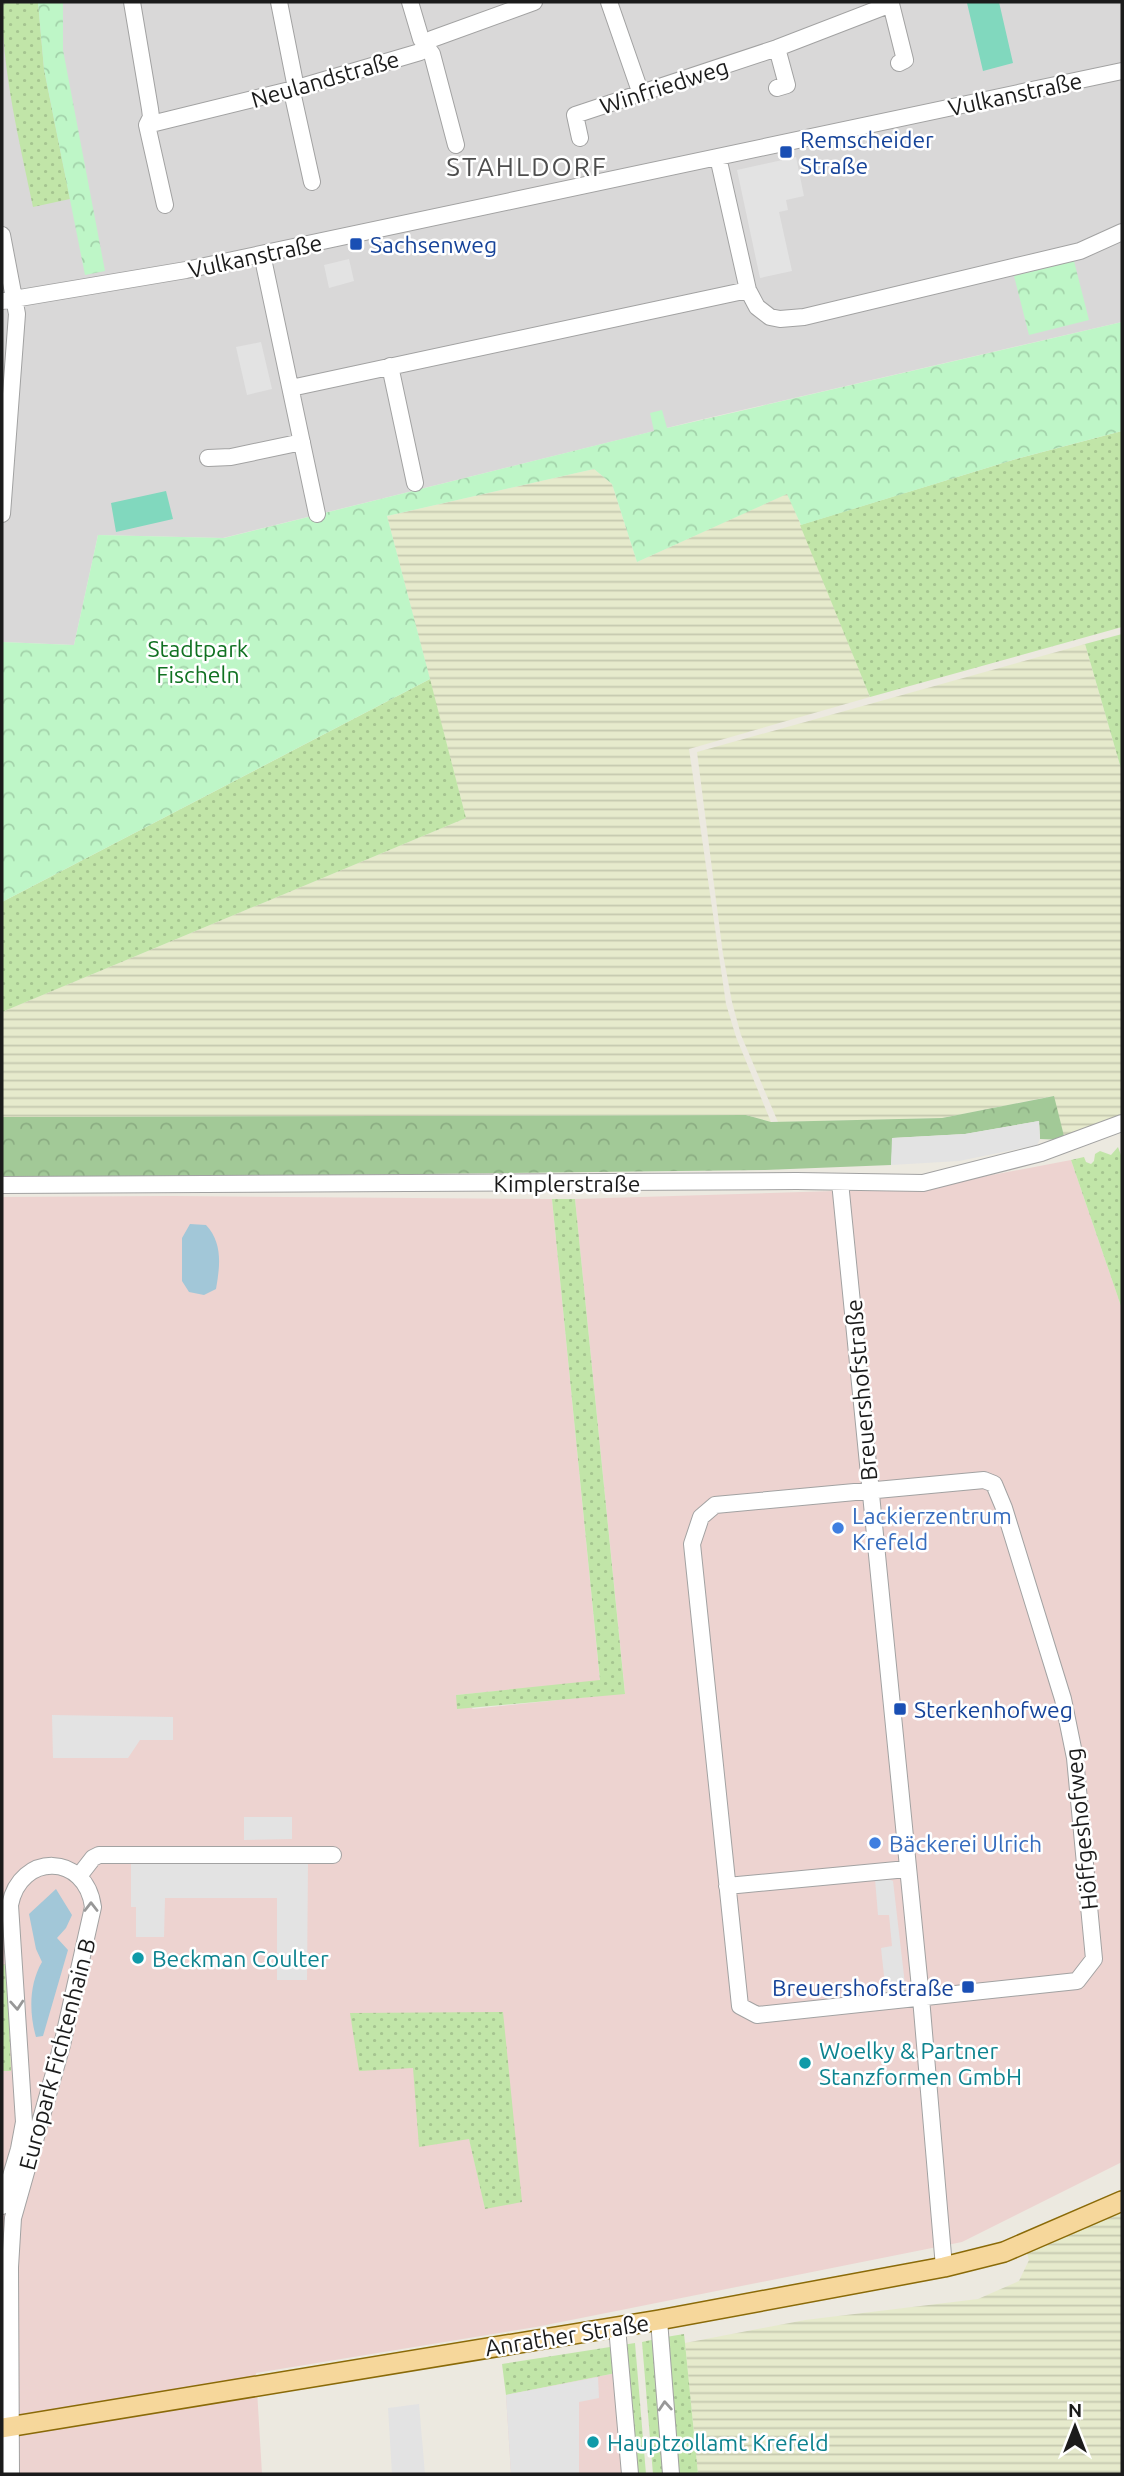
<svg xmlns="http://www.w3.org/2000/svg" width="1124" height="2476" font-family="Ubuntu,sans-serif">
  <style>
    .residential { fill: #d9d8d8 }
    .commercial { fill: #edd3d0; fill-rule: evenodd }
    .farmland { fill: url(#farmland-rules) }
    .grass { fill: url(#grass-dots) }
    .forest { fill: url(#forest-crowns) }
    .park { fill: url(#park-crowns) }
    .pitch { fill: #81d8be }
    .parking { fill: #e3e3e3 }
    .water { fill: #a2c7d8 }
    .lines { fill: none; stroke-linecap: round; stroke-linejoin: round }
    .minor-casing { stroke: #a2a2a2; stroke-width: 18 }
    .major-casing { stroke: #8a6a08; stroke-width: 22 }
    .minor { stroke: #fff; stroke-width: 16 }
    .major { stroke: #f6d79b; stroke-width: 19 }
    .oneway { stroke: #989898 }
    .transit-dot { fill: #1a4fb4; stroke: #fff; stroke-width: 2.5 }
    .shop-dot { fill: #3f7fe0; stroke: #fff; stroke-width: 2.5 }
    .culture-dot { fill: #0f9aa8; stroke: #fff; stroke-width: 2.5 }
    .labels { text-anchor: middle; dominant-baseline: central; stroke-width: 5; stroke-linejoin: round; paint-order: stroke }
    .street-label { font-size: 23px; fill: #1b1b1b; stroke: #fff }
    .transit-label { font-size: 23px; fill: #164399; stroke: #fff; text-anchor: start }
    .park-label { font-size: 23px; fill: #107121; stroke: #fff }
    .shop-label { font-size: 23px; fill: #366cbe; stroke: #fff; text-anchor: start }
    .culture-label { font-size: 23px; fill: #0d838f; stroke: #fff; text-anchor: start }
    .quarter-label { font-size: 26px; letter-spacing: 2px; fill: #4e4e4e; stroke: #fff }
  </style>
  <defs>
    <pattern id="farmland-rules" width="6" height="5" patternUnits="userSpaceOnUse" patternTransform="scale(1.75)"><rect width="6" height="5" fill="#e6eacc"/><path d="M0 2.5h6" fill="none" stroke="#c5c8af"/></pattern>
    <pattern id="grass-dots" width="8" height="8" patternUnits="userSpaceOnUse" patternTransform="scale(1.75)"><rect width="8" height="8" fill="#c1e5a8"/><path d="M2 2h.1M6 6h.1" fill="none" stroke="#a5c490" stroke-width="1.8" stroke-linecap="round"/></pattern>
    <pattern id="forest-crowns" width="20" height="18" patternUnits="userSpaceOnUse" patternTransform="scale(1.75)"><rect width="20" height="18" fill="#a2c997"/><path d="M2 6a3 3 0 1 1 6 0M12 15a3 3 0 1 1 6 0" fill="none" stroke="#8bac82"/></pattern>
    <pattern id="park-crowns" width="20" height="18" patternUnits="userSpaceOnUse" patternTransform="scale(1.75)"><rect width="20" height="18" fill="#bef6c7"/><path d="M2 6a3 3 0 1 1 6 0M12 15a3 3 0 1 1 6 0" fill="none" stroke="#a3d2aa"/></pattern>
  </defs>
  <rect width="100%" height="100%" fill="#ece9e0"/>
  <path class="residential" d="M 2,2 L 1122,2 L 1122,322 L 699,420 L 223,538 L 98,535 L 74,645 L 2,642 Z"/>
  <path class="commercial" d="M 1071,1160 L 1122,1309 L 1122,2162 L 962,2242 L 536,2327 L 256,2373 L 262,2474 L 2,2474 L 2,1197 L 171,1196 L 552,1199 L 600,1681 L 456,1695 L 473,1709 L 625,1693 L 575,1199 L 865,1190 L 945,1184 ZM 351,2013 L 503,2013 L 485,2208 L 469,2138 L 413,2067 Z
    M 616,2373 L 624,2474 L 511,2474 L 506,2395 Z"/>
  <path class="farmland" d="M 594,469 L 612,484 L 637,562 L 788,493 L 870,697 L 689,749 L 726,1004 L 736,1037 L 771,1122 L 746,1115 L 2,1117 L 2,1012 L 466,818 L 387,516 Z
    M 1085,644 L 1122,772 L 1122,1117 L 1065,1140 L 1053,1096 L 942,1118 L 778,1122 L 741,1035 L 732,1002 L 723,954 L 697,752 Z
    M 1122,2193 L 1122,2474 L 698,2474 L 685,2343 L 805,2320 L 978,2299 L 1019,2281 L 1029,2260 L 1022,2238 Z"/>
  <path class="grass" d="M 2,2 L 38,2 L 44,69 L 70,199 L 33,207 C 19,139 2,71 2,2 Z
    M 1122,431 L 1122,627 L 870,697 L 800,525 L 1016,459 Z
    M 1122,634 L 1122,772 L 1085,644 Z
    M 430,679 L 466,818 L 2,1012 L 2,902 Z
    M 1118,1147 L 1122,1158 L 1122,1309 L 1071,1160 L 1084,1157 L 1086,1162 L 1091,1164 L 1094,1161 L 1095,1154 L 1100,1151 L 1111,1155 Z
    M 552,1199 L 575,1199 L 625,1694 L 457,1709 L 456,1695 L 600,1680 Z
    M 7,1964 L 11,2071 L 2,2071 L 2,1965 Z
    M 503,2012 L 522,2202 L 485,2209 L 469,2139 L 419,2147 L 413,2068 L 359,2071 L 350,2013 Z
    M 684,2334 L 685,2343 L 698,2474 L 675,2474 L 666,2337 Z
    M 656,2339 L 667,2474 L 653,2474 L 642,2342 Z
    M 635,2343 L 646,2474 L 633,2474 L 622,2345 Z
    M 610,2347 L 616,2373 L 506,2395 L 502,2364 Z"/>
  <path class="forest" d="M 1054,1096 L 1065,1140 L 1040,1139 L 1039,1121 L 965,1134 L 893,1138 L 891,1165 L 765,1170 L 2,1179 L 2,1117 L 746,1115 L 771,1122 L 942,1118 Z"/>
  <path class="park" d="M 38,2 L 63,2 L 63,50 L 105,271 L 85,275 L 44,69 Z
    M 1074,261 L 1089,320 L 1029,335 L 1014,276 Z
    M 1122,322 L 1122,431 L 1016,459 L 801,525 L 787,494 L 637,562 L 612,484 L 594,469 L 387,516 L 430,679 L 2,902 L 2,642 L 74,645 L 98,535 L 224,538 L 654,431 L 650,413 L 662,410 L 667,428 Z"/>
  <path class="pitch" d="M 973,2 L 999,2 L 1013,63 L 983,71 L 967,3 Z
    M 166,491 L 173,519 L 116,532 L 111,503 Z"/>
  <path class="parking" d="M 796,157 L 804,196 L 786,200 L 788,210 L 779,212 L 792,271 L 760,278 L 737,170 Z
    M 349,259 L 354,281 L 329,288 L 324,265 Z
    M 261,342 L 272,389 L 247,395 L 236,347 Z
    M 1039,1121 L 1040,1139 L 1037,1145 L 959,1161 L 891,1165 L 892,1138 L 965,1134 Z
    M 52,1715 L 173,1717 L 173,1740 L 140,1740 L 128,1758 L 53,1758 Z
    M 244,1817 L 292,1817 L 292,1839 L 244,1840 Z
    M 131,1860 L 308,1861 L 307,1980 L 277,1980 L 277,1898 L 165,1898 L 164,1937 L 136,1937 L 136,1907 L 131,1907 Z
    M 886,1878 L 893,1881 L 906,1993 L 886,1994 L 881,1948 L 892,1946 L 889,1915 L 878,1915 L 875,1879 Z
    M 598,2377 L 599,2398 L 579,2402 L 579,2474 L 511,2474 L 506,2395 Z
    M 419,2404 L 425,2474 L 392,2474 L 388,2408 Z"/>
  <path class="water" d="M 190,1224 L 206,1225 C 223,1243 220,1266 216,1289 L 204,1295 L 189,1292 L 182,1281 L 182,1238 Z
    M 56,1889 L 72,1915 L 66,1928 L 57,1938 L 68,1950 L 43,2036 L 36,2037 C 29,2013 29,1984 42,1962 L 36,1949 L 29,1914 Z"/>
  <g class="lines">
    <g class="minor-casing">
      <path id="minor" d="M 132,2 L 150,109 L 151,117 L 147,125 L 165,205
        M 279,2 L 295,83 L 293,96 L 312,182
        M 410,2 L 421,39 L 432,54 L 456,145
        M 609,2 L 641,94
        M 891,4 L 905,60 L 899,63
        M 777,48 L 787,85 L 777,88
        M 147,125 L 294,89 L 420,52 L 432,39 L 534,2
        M 580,138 L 575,115 L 777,48 L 891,4 L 889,2
        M 718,157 L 748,290 L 757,307 L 770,317 L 780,319 L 804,317 L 1080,251 L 1122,232
        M 2,235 L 17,314 L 2,514
        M 262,254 L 317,514
        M 2,301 L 186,270 L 1122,71
        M 390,366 L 415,483
        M 291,388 L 748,290
        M 208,458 L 231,457 L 302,442
        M 840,1182 L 921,1998 L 944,2267
        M 2,1185 L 797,1181 L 923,1183 L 1041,1153 L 1122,1123
        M 984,1480 L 994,1484 L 1004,1508 L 1063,1699 L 1075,1758 L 1094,1959 L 1077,1981 L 757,2015 L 740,2006 L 692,1544 L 701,1517 L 715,1505 Z
        M 79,1876 L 93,1858 L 99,1855 L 333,1855
        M 727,1886 L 907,1869
        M 2,2206 L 19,2149 L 24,2122 L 10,1905 C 20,1852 86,1853 93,1907 L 62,2045 L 13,2218 L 10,2267 L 11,2474
        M 659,2320 L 671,2474
        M 617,2327 L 630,2474"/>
    </g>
    <g class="major-casing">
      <path id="major" d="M 2,2428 L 659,2320 L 944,2267 L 1004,2252 L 1122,2201"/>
    </g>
    <use href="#minor" class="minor"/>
    <use href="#major" class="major"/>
  </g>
  <defs><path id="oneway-chevron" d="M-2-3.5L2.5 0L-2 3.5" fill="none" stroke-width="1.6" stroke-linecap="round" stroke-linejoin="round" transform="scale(1.75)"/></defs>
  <g class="oneway">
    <use href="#oneway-chevron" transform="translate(91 1907) rotate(-90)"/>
    <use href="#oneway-chevron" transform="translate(17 2005) rotate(86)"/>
    <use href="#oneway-chevron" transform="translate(665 2406) rotate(-94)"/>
  </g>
  <g class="transit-dot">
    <rect x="779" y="145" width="14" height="14" rx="3.5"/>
    <rect x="349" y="237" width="14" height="14" rx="3.5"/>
    <rect x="893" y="1702" width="14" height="14" rx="3.5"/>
    <rect x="961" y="1980" width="14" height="14" rx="3.5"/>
  </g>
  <g class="shop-dot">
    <circle cx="838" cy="1528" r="7"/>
    <circle cx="875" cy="1843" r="7"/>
  </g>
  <g class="culture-dot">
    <circle cx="138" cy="1958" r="7"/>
    <circle cx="805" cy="2063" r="7"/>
    <circle cx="593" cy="2442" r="7"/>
  </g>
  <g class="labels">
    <g class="street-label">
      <text transform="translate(325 79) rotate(-16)">Neulandstraße</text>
      <text transform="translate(664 86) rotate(-18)">Winfriedweg</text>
      <text transform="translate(1015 94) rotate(-12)">Vulkanstraße</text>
      <text transform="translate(255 256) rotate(-12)">Vulkanstraße</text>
      <text x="567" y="1183">Kimplerstraße</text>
      <text transform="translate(861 1390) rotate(-95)">Breuershofstraße</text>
      <text transform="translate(1081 1829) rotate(-96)">Höffgeshofweg</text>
      <text transform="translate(57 2054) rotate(-75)">Europark Fichtenhain B</text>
      <text transform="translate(567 2335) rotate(-9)">Anrather Straße</text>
    </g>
    <g class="transit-label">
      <text x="800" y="139">Remscheider<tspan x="800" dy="26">Straße</tspan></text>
      <text x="370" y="244">Sachsenweg</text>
      <text x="914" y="1709">Sterkenhofweg</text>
      <text x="954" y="1987" text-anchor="end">Breuershofstraße</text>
    </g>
    <g class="park-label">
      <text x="198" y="648">Stadtpark<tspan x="198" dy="26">Fischeln</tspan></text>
    </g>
    <g class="shop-label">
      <text x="852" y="1515">Lackierzentrum<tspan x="852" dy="26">Krefeld</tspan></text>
      <text x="889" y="1843">Bäckerei Ulrich</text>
    </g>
    <g class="culture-label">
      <text x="152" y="1958">Beckman Coulter</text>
      <text x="819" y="2050">Woelky &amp; Partner<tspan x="819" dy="26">Stanzformen GmbH</tspan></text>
      <text x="607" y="2442">Hauptzollamt Krefeld</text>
    </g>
    <g class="quarter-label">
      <text x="527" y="166">STAHLDORF</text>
    </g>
  </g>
  <rect width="1124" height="2476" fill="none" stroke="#1b1b1b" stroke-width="7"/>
  <g transform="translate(1075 2427)" stroke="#ffffff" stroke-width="5" paint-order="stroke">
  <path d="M0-5L12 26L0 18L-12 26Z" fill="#1b1b1b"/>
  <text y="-10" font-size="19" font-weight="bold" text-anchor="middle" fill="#1b1b1b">N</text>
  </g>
</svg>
